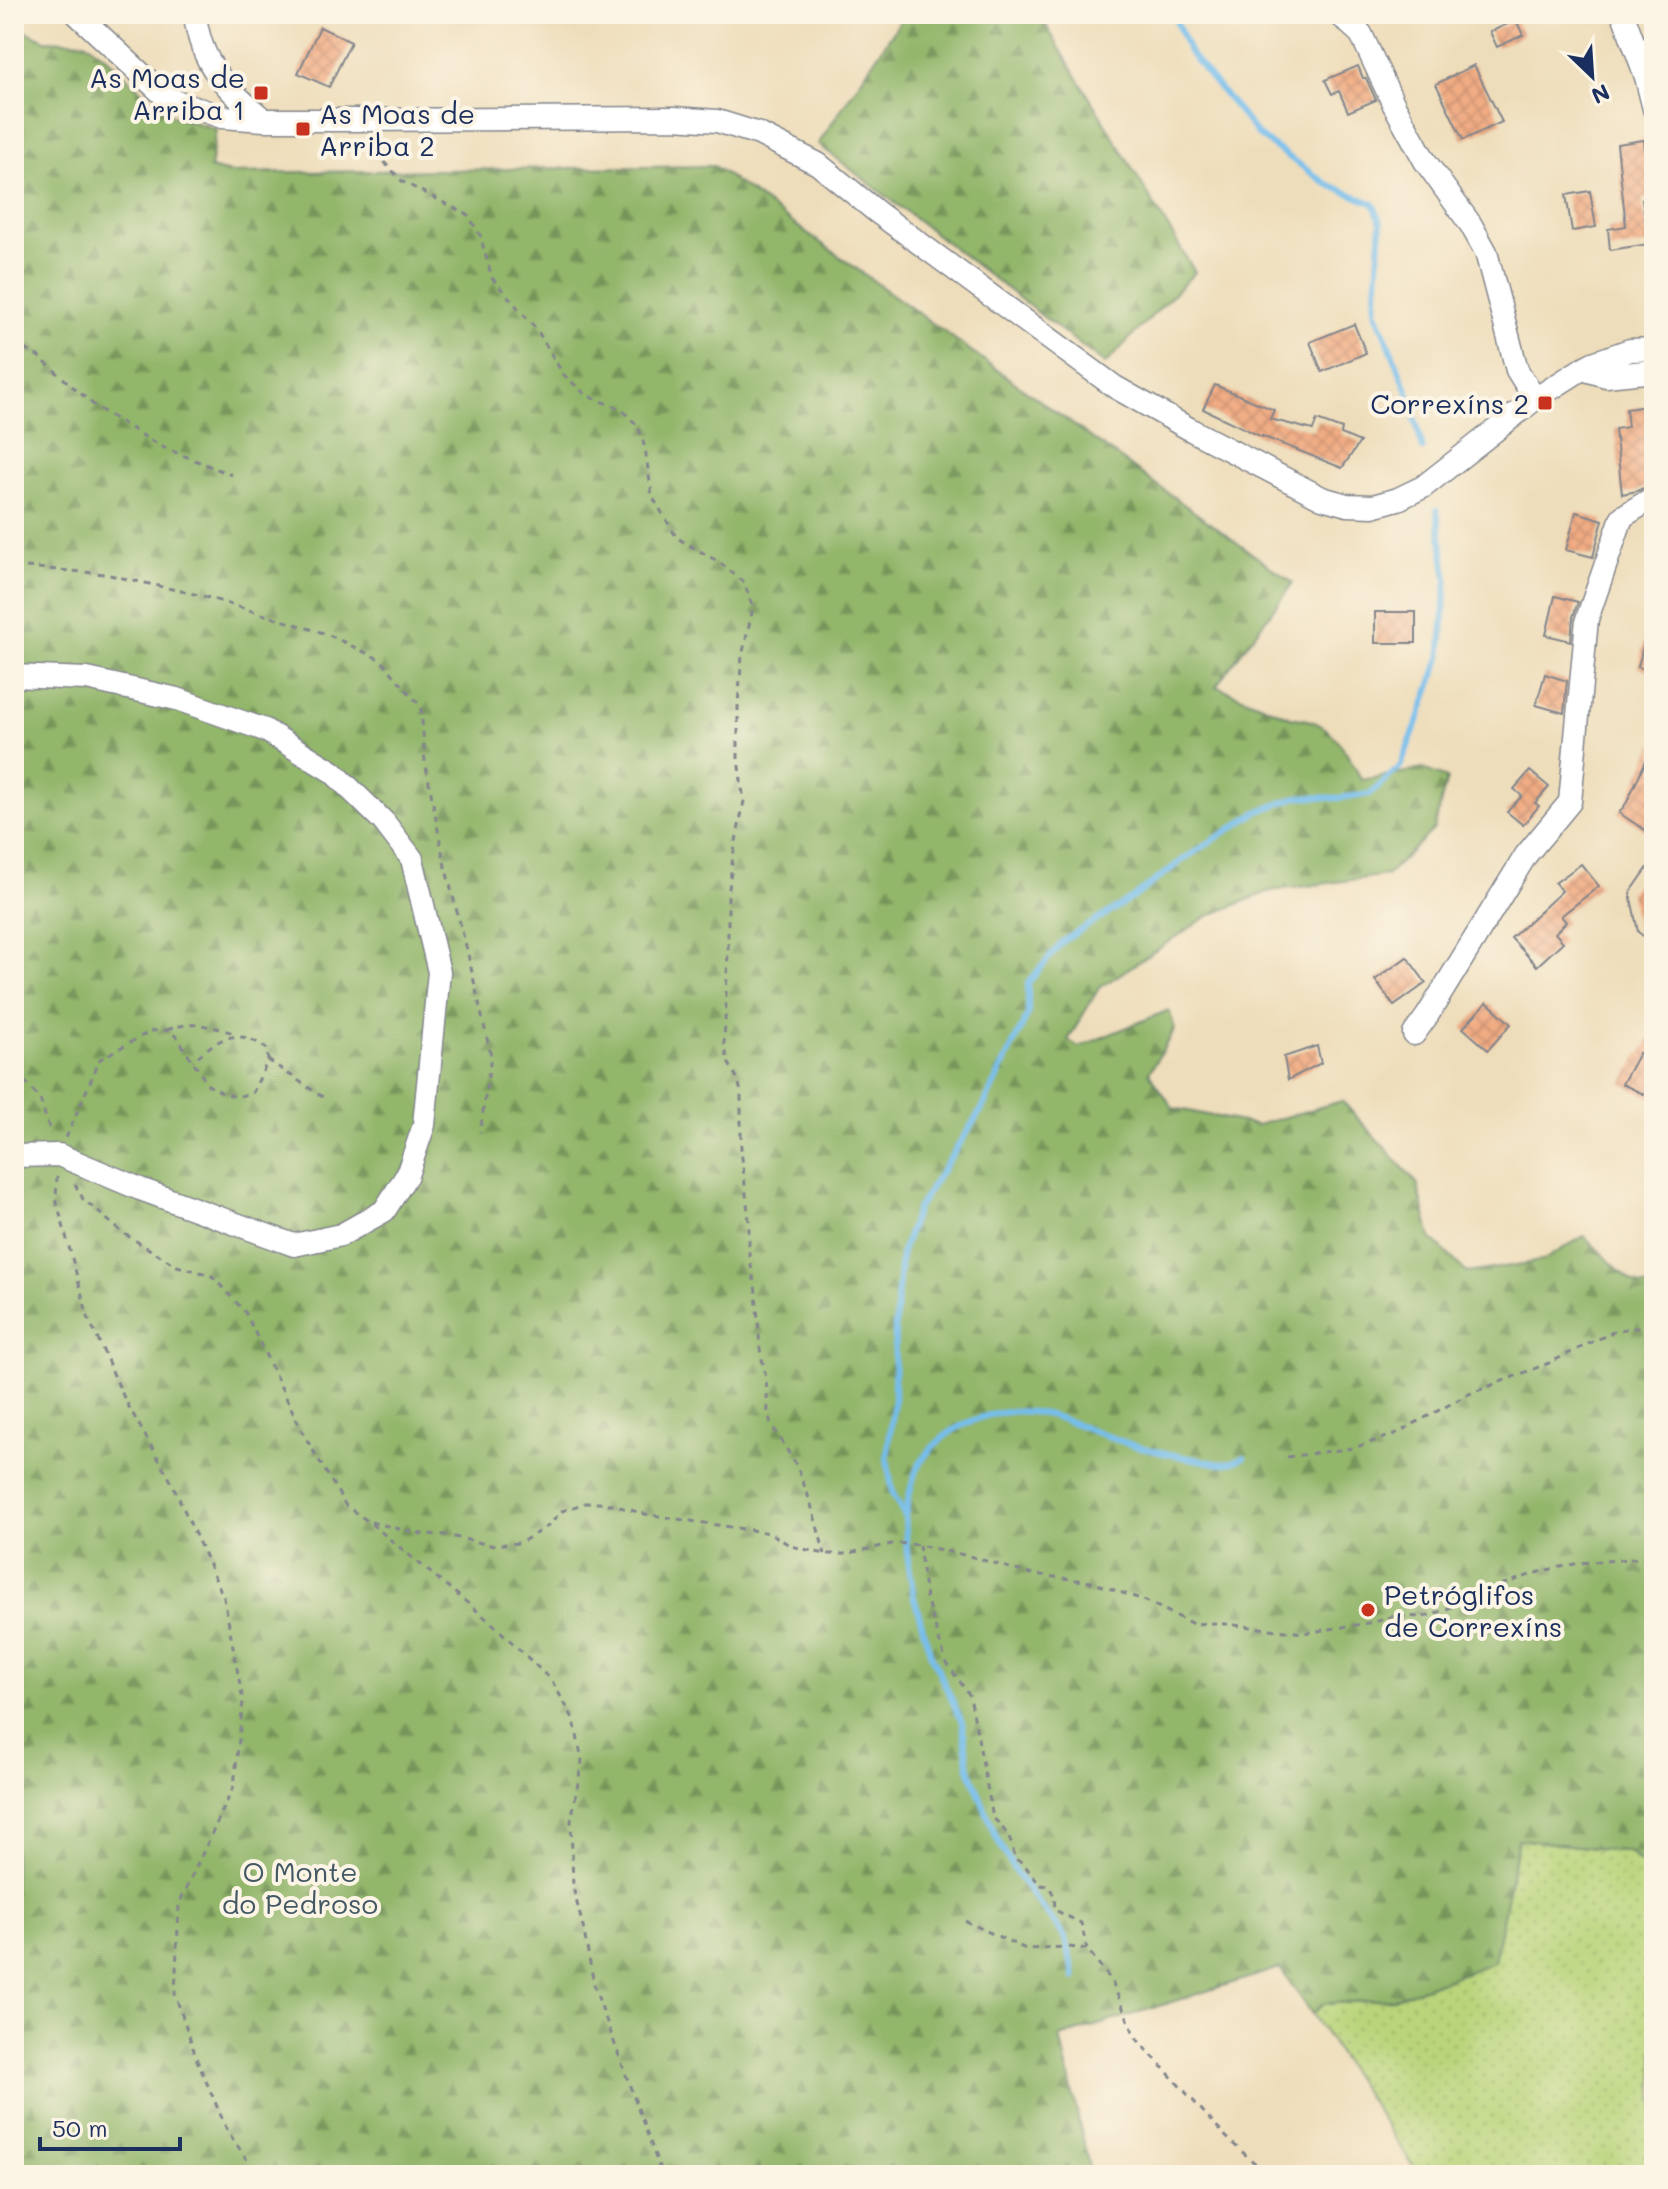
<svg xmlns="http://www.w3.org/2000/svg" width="1668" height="2189" font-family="Mali,sans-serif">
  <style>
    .grass { fill: url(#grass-dots); stroke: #6a826c; stroke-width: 2 }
    .forest { fill: url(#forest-firs); stroke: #567264; stroke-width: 2 }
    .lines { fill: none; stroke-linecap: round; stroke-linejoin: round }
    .stream { stroke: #74bdec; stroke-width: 6 }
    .building { fill: url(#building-cross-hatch) }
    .minor-casing { stroke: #84868c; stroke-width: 25 }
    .path { stroke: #84868c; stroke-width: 3; stroke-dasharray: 6 6; stroke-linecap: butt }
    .minor { stroke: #fff; stroke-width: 22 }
    .poi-dot { fill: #c8321e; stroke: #fcf5e5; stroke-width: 3 }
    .labels { text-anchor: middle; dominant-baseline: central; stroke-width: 8; stroke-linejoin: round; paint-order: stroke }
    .poi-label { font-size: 28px; fill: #1b2f5e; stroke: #fcf5e5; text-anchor: end }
    .park-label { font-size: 28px; fill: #425865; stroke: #fcf5e5 }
  </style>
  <defs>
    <pattern id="grass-dots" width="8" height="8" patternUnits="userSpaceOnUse" patternTransform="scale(2)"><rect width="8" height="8" fill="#b9d47a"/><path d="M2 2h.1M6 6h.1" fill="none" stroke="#9eb66c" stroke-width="1.8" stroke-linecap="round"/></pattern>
    <pattern id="forest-firs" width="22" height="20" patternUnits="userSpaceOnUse" patternTransform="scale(2)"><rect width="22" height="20" fill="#92b66a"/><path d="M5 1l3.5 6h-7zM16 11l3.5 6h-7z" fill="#76945a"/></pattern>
    <pattern id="building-cross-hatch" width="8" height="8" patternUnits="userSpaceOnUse" patternTransform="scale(2)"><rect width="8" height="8" fill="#f1ac83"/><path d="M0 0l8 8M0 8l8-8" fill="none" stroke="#ce9474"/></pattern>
  </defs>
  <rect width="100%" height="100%" fill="#fcf5e5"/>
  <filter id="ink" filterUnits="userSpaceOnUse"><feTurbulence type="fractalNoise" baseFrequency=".0125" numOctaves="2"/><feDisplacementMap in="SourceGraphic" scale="16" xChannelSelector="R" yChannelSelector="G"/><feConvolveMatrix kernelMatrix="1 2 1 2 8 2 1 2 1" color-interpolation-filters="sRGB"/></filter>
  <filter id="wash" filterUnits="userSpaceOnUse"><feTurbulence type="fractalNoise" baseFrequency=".006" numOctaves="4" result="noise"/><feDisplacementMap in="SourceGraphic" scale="32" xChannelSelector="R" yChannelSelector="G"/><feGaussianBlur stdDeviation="1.8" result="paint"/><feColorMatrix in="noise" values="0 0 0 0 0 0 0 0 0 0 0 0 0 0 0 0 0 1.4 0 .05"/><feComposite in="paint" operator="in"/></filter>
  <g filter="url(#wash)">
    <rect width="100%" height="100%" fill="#eeddba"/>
    <path class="grass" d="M 1518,1839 L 1629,1852 L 1654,1875 L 1654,2175 L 1419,2175 L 1312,2014 L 1323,2004 L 1393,1999 L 1493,1962 Z"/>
    <path class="forest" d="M 905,14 L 1039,14 L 1195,272 L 1105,364 L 818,144 Z
      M 14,26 L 45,40 L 86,42 L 105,56 L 155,104 L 173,116 L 216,129 L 210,168 L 230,173 L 714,166 L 1293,583 L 1216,686 L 1293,718 C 1333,719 1344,750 1362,780 L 1423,769 L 1447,778 L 1434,829 L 1387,875 L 1270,891 L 1208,916 L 1099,988 L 1068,1040 L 1079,1047 L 1169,1010 L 1175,1029 L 1149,1073 L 1173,1108 L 1257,1125 L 1342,1101 L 1417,1183 L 1431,1238 L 1467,1273 L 1542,1261 L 1584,1236 L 1629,1280 L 1640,1286 L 1654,1287 L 1654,1875 L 1629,1852 L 1518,1839 L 1494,1962 L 1393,1999 L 1323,2004 L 1312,2014 L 1280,1968 L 1060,2037 L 1091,2175 L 14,2175 Z"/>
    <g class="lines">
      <path class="stream" d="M 1173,14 L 1189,52 L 1259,136 L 1327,184 L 1374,204 L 1381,223 L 1375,310 L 1408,392 L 1423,449
        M 905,1516 C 908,1502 910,1487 915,1474 C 935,1427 995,1403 1044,1414 C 1075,1421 1105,1437 1136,1446 C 1163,1454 1192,1458 1220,1464 L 1233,1462 L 1244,1457
        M 1075,1978 L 1064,1936 L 1017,1875 L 996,1837 L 969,1768 L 962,1722 L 930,1652 L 914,1598 L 907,1553 L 905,1516 L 893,1494 L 887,1459 L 894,1399 L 895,1324 L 901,1255 L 917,1209 L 982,1109 L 1028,1014 L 1028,983 L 1063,941 L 1134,897 L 1184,859 L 1257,812 L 1297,797 L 1338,798 L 1370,794 L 1400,767 L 1419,719 L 1440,658 L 1447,580 L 1437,510"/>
    </g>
    <g id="blocks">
      <path class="building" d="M 1516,20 L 1523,35 L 1497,47 L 1490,32 Z
        M 320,27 L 351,42 L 329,87 L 298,73 Z
        M 1474,65 L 1502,122 L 1463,140 L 1436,84 Z
        M 1358,66 L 1363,78 L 1366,78 L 1376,100 L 1348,112 L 1339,91 L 1332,94 L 1325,80 Z
        M 1644,140 L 1647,169 L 1654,169 L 1654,198 L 1642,199 L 1649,244 L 1610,250 L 1608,229 L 1626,226 L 1617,144 Z
        M 1590,191 L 1596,227 L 1572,231 L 1566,195 Z
        M 1354,324 L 1366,353 L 1322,372 L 1310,342 Z
        M 1215,385 L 1274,410 L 1270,419 L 1313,430 L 1317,420 L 1342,429 L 1341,434 L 1360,442 L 1342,468 L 1262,436 L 1262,437 L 1203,409 Z
        M 1647,406 L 1651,450 L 1654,451 L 1654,483 L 1637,491 L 1622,494 L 1615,429 L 1628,427 L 1626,409 Z
        M 1576,512 L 1603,520 L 1593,557 L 1566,550 Z
        M 1555,596 L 1578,602 L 1573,617 L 1571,641 L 1546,635 Z
        M 1375,612 L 1416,612 L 1416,643 L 1375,643 Z
        M 1648,625 L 1654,626 L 1654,672 L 1638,667 Z
        M 1545,674 L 1567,681 L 1564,713 L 1536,705 Z
        M 1654,743 L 1654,836 L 1619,813 L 1627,802 Z
        M 1530,771 L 1549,787 L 1535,803 L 1539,806 L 1523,825 L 1507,812 L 1522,796 L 1514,789 Z
        M 1654,859 L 1654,944 L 1638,932 L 1630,893 Z
        M 1581,864 L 1599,886 L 1561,916 L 1566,922 L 1555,933 L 1563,942 L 1537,966 L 1511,938 L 1562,891 L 1555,883 Z
        M 1407,957 L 1426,983 L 1394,1006 L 1375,980 Z
        M 1487,1002 L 1511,1024 L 1488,1050 L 1463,1028 Z
        M 1654,1031 L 1654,1099 L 1622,1084 L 1639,1053 L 1641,1054 Z
        M 1317,1046 L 1321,1063 L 1288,1080 L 1284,1057 Z"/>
    </g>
  </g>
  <g filter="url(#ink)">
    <use href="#blocks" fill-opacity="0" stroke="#84868c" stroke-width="2"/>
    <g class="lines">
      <g class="minor-casing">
        <path id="minor" d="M 77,14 L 167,98 L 222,117 L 264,120 L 359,120 L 674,118 L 717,121 L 759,134 L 818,164 L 877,212 L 1115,387 L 1193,431 L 1322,498 L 1347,505 L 1373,506 L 1398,499 L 1423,487 L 1535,399 L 1582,369 L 1593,363 L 1630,350 L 1654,349
          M 195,14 C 200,65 227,89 264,120
          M 1339,14 L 1361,34 L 1394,105 L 1425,161 L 1471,225 L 1486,252 L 1517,370 L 1535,399
          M 1623,14 L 1646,77 L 1654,109
          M 1582,369 L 1606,376 L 1645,372 L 1654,375
          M 14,676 L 87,679 L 177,699 L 265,730 L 333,772 L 384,822 L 412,859 L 439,972 L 424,1125 L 407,1175 L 384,1211 L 341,1235 L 294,1245 L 140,1189 L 59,1155 L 14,1156
          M 1414,1034 L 1427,1016 L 1526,855 L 1570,802 L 1587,619 L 1622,517 L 1654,497"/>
      </g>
      <path class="path" d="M 371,142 L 379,157 L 403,182 L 468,215 L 480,235 L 492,278 L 537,330 L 563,374 L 586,395 L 622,410 L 638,426 L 645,448 L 652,496 L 677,538 L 719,562 L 744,582 L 753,608 L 742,656 L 738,704 L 738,760 L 744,801 L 733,856 L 728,897 L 728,951 L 724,1044 L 728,1062 L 738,1080 L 741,1092 L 741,1149 L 749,1221 L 749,1255 L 756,1292 L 760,1349 L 766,1378 L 768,1412 L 771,1424 L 797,1466 L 810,1501 L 825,1554
        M 14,344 L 38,356 L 96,407 L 160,446 L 232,475
        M 14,566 L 105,574 L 203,596 L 327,634 L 381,660 L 421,707 L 425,761 L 444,862 L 467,950 L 491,1056 L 480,1133
        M 167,1030 C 191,1020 212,1026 236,1034
        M 268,1060 L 324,1098
        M 14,1079 L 22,1078 L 40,1099 L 51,1134
        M 66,1138 L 100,1059 L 151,1031 L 167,1030 L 177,1037 L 208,1085 L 223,1093 L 237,1097 L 253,1092 L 268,1060 L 267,1049 C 237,1026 218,1038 193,1061
        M 57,1176 L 56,1199 L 88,1317 L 125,1400 L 171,1481 L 224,1598 L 243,1701 L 234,1786 L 179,1904 L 175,1994 L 197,2060 L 227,2130 L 257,2175
        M 75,1184 L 83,1199 L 123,1233 L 177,1266 L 211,1275 L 245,1312 L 304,1435 L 346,1506 L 369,1522 L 493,1624 L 552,1681 L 574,1720 L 582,1761 L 571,1821 L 573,1887 L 583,1927 L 595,1989 L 662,2175
        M 1287,1457 L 1353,1448 L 1393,1435 L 1469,1394 L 1549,1363 L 1615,1331 L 1630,1328 L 1641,1328 L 1654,1332
        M 371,1522 L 421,1534 L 446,1535 L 490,1545 L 520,1543 L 548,1526 L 562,1511 L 585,1503 L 606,1503 L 645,1514 L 770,1533 L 791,1546 L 825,1554 L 845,1554 L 897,1543 L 919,1545 L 973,1557 L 1026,1573 L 1091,1582 L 1146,1601 L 1193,1624 L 1216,1623 L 1304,1633 L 1375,1622 L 1394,1616 L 1423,1617 L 1442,1611 L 1501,1585 L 1542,1571 L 1580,1563 L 1654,1557
        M 14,1524 L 16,1536 L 14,1543
        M 919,1545 L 926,1598 L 946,1662 L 970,1696 L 993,1818 C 1005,1828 1014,1843 1014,1859 L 1022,1862 L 1040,1885 L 1049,1886 L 1054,1896 L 1055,1910 L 1081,1923 L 1087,1949
        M 965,1921 L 1026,1949 L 1065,1947
        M 1069,1947 L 1087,1949 L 1111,1980 L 1136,2038 L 1230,2141 L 1268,2175"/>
      <use href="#minor" class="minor"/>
    </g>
  </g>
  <g class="poi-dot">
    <rect x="253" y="85" width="16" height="16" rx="4"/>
    <rect x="295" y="121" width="16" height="16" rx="4"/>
    <rect x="1537" y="395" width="16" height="16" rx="4"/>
    <circle cx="1368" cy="1610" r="8"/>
  </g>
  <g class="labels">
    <g class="poi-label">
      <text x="245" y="77">As Moas de<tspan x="245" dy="32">Arriba 1</tspan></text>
      <text x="319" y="113" text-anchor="start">As Moas de<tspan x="319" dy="32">Arriba 2</tspan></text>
      <text x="1529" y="403">Correxíns 2</text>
      <text x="1384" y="1594" text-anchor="start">Petróglifos<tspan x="1384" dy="32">de Correxíns</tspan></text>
    </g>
    <g class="park-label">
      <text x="300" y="1871">O Monte<tspan x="300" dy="32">do Pedroso</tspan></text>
    </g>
  </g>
  <rect width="1668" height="2189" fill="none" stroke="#fcf5e5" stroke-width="48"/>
  <g transform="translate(1592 76) rotate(155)" stroke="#fcf5e5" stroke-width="6" paint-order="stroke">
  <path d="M0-6L14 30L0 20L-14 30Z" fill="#1b2f5e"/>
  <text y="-12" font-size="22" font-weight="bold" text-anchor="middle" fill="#1b2f5e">N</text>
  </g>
  <path d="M40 2137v12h140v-12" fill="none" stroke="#1b2f5e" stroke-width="4"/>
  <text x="52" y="2137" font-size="24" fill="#1b2f5e" stroke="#fcf5e5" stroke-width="6" paint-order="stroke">50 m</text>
</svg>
